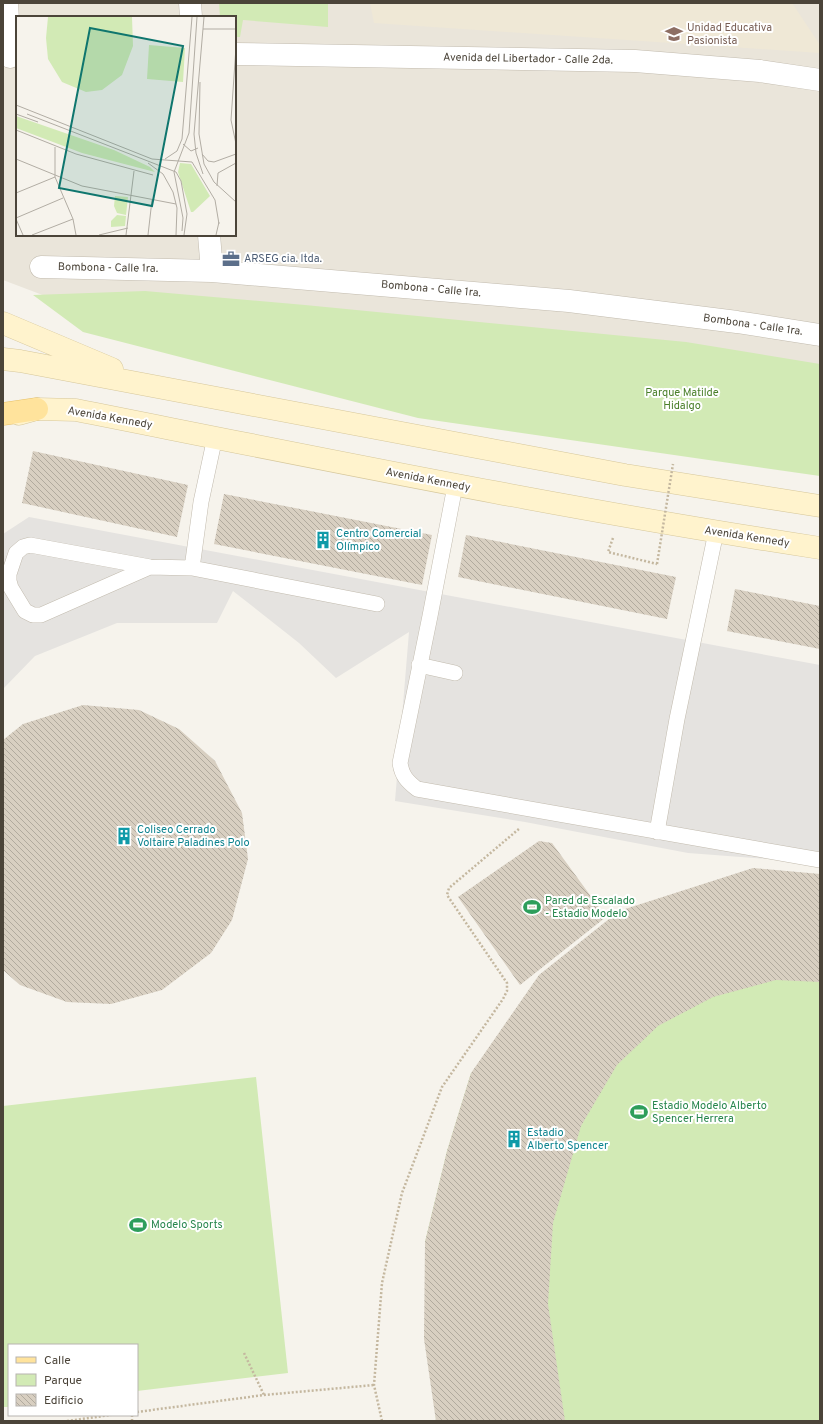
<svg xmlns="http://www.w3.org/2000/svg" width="823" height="1424" font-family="Overpass,sans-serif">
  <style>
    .residential { fill: #eae5da; fill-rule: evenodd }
    .education { fill: #efe8d6 }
    .park { fill: #d2eab5 }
    .parking { fill: #e5e3e0 }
    .building { fill: url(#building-back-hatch) }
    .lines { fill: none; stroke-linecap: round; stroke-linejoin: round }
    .lane-casing { stroke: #c2bbae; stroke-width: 16 }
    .street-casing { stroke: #c2bbae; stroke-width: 23 }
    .secondary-casing { stroke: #d6c79b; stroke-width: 23 }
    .primary-casing { stroke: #e6c16a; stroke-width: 23 }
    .path { stroke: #c4b79f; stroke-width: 2.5; stroke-dasharray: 2 2; stroke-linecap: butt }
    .lane { stroke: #fff; stroke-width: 15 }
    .street { stroke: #fff; stroke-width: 22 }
    .secondary { stroke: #fff3cd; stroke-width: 22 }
    .primary { stroke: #ffe39c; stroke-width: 22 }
    .path-bridge { stroke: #c4b79f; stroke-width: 2.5; stroke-dasharray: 2 2; stroke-linecap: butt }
    .labels { text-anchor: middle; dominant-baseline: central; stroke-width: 4; stroke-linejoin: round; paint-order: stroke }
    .education-label { font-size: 11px; fill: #785e54; stroke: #fff; text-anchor: start }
    .street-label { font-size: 11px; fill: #4b4439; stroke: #fff }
    .service-label { font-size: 11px; fill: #4e5e75; stroke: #fff; text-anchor: start }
    .park-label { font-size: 11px; fill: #4a7f2a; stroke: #fff }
    .culture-label { font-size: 11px; fill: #0d838f; stroke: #fff; text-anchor: start }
    .leisure-label { font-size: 11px; fill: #27864d; stroke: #fff; text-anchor: start }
    .inset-road { fill: none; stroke: #b2ada4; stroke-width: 1 }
    .view { fill: #0f766e; fill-opacity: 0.15; stroke: #0f766e; stroke-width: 2 }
    .inset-edge { fill: none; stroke: #4b4439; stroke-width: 2 }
  </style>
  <defs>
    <pattern id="building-back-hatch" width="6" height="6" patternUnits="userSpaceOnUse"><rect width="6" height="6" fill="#d8cfc1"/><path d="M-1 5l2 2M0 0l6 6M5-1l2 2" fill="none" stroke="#b1aa9e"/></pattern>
  </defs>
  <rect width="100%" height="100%" fill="#f6f3ec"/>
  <path class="residential" d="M 3,3 L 820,3 L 820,455 L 127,327 L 3,280 ZM 17,17 L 235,17 L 235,235 L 17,235 Z"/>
  <path class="education" d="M 370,3 L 792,3 L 820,45 L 820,53 L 374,23 Z"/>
  <path class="park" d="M 219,3 L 328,3 L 328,27 L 243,20 L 240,37 L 235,37 L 235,17 L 220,17 Z
    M 145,291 L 305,305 L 686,342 L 820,364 L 820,476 L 418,418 L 83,332 L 33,295 Z
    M 820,874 L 820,1421 L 436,1421 L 425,1242 L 447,1151 L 471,1073 Z
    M 256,1077 L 288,1373 L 137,1391 L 137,1345 L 9,1345 L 9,1407 L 3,1407 L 3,1106 Z"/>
  <path class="parking" d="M 29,517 L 820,665 L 820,863 L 688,853 L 525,822 L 395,801 L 409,632 L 336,678 L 299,643 L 233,591 L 217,623 L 117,623 L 35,656 L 3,689 L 3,534 Z"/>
  <path class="building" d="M 33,451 L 188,485 L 177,537 L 22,503 Z
    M 224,494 L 432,535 L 422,585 L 214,544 Z
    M 466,535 L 676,577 L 667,619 L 458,577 Z
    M 735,589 L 820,606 L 820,649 L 727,631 Z
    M 83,705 L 139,710 L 179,729 L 215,761 L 242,813 L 248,859 L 232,920 L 211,953 L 162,990 L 111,1004 L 67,1002 L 20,985 L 3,970 L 3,740 L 23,724 Z
    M 539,841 L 552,843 L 606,917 L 520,985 L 458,897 Z
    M 753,868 L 820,874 L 820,982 L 776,980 L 713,997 L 658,1026 L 617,1065 L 581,1126 L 553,1223 L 548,1304 L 565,1421 L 436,1421 L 424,1339 L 425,1242 L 447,1151 L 471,1073 L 539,975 L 619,911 Z"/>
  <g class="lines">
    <g class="lane-casing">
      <path id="lane" d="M 215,437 L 201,502 L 192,568 L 377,604
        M 455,486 L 430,616 L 400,763 C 402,776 407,781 417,789 L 820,860
        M 150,567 L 41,615 L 33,615 L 25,611 L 11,588 L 9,581 L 9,574 L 16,553 L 23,547 L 30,545 L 150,567 L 192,568
        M 419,665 L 455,673
        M 657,832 L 677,719 L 716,532"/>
    </g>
    <g class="street-casing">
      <path id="street" d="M 7,3 L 10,57
        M 190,3 L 191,17
        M 235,54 L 635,61 L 760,71 L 820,80
        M 209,235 L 212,271
        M 41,267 L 212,271 L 569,301 L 737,322 L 820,335"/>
    </g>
    <g class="secondary-casing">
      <path id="secondary" d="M 3,323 L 112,369
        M 3,359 L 20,361 L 625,475 L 820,506
        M 19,414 L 37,409 L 76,410 C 323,459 570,510 820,548"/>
    </g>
    <g class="primary-casing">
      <path id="primary" d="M 3,414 L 37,409"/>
    </g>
    <path class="path" d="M 613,538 L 608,552 L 657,564
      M 244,1353 L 264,1395
      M 137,1412 L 264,1395 L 374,1385
      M 132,1415 L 132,1421
      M 67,1421 L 111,1415
      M 382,1421 L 374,1385 L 382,1283 L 402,1193 L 442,1087 L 503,999 L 507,991 L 507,983 L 447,895 L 449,888 L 520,828"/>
    <use href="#lane" class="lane"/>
    <use href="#street" class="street"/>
    <use href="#secondary" class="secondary"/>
    <use href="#primary" class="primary"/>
    <path class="path-bridge" d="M 657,564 L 673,464"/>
  </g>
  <defs>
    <g id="school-bare" transform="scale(1.38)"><path d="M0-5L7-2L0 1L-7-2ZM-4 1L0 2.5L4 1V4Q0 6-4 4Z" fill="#8d6e63" stroke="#fff" stroke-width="2.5" paint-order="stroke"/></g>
    <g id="office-bare" transform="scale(1.38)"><path d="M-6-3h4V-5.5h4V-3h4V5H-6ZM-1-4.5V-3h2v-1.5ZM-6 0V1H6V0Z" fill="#5c6f8a" stroke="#fff" stroke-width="2.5" paint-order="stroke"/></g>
    <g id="building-bare" transform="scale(1.38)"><path d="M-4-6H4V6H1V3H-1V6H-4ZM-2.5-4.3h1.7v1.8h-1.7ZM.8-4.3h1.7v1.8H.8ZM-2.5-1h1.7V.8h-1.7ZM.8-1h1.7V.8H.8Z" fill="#0f9aa8" stroke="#fff" stroke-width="2.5" paint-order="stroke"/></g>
    <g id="stadium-bare" transform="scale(1.38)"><path d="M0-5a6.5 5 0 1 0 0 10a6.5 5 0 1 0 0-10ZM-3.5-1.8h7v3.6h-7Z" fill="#2e9e5b" stroke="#fff" stroke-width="2.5" paint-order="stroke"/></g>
  </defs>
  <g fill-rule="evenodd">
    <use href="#school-bare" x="674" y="34"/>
    <use href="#office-bare" x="231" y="259"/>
    <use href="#building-bare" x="323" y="540"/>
    <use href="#building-bare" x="124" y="836"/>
    <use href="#stadium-bare" x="532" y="907"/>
    <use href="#stadium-bare" x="639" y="1112"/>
    <use href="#building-bare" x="514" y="1139"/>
    <use href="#stadium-bare" x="138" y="1225"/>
  </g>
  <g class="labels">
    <g class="education-label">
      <text x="687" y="28">Unidad Educativa<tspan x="687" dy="13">Pasionista</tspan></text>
    </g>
    <g class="street-label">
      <text transform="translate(528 59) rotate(1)">Avenida del Libertador - Calle 2da.</text>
      <text transform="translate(108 268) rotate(1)">Bombona - Calle 1ra.</text>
      <text transform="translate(431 289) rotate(5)">Bombona - Calle 1ra.</text>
      <text transform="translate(753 325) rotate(8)">Bombona - Calle 1ra.</text>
      <text transform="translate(110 418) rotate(10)">Avenida Kennedy</text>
      <text transform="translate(428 480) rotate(11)">Avenida Kennedy</text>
      <text transform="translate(747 537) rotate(9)">Avenida Kennedy</text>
    </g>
    <g class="service-label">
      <text x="244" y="259">ARSEG cia. ltda.</text>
    </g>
    <g class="park-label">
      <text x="682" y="393">Parque Matilde<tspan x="682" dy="13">Hidalgo</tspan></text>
    </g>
    <g class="culture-label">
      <text x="336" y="534">Centro Comercial<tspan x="336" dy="13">Olímpico</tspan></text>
      <text x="137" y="830">Coliseo Cerrado<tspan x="137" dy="13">Voltaire Paladines Polo</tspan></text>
      <text x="527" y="1133">Estadio<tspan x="527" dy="13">Alberto Spencer</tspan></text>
    </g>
    <g class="leisure-label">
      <text x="545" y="901">Pared de Escalado<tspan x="545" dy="13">- Estadio Modelo</tspan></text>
      <text x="652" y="1106">Estadio Modelo Alberto<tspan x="652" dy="13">Spencer Herrera</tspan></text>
      <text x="151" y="1225">Modelo Sports</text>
    </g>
  </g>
  <g transform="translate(16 16)">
    <rect width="220" height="220" fill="#f6f3ec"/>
    <path d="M 32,1 L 116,1 L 117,30 L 106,59 L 86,74 L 70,76 L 46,66 L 32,43 L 30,22 ZM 133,29 L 169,32 L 167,66 L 131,63 ZM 0,100 L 98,134 L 134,151 L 139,156 L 66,137 L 0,112 ZM 164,147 L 175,148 L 194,180 L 177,196 L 175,196 L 162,156 ZM 99,180 L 112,181 L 110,199 L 101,197 L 98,190 ZM 101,199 L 110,200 L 109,210 L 95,211 L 95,205 Z" fill="#d2eab5"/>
    <path class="inset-road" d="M 187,13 L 220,13M 220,31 L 215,104 L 220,128M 184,66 L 183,118 L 188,148 L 198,166 L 220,186M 0,89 L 136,143 L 176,146 L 199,184 L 203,208M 0,98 L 22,106M 11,98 L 160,156 L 165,165 L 171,198 L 168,219M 0,114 L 60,138 L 137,159M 167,128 L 175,135 L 182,132M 39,131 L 39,161 L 57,203 L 60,219M 186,138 L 192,145 L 198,146 L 220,138M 0,143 L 66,170 L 160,188M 149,143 L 161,135 L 166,123 L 176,1M 132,147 L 147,158 L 157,176 L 161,192 L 160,219M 187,158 L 180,137 L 178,118 L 188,1M 201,170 L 202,157 L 220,147M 0,177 L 39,161M 0,202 L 47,182M 0,203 L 7,219M 166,215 L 167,202 L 158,156 L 173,117 L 181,1M 16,219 L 57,203M 83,219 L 112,212M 110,219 L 118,155M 132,219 L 136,184M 200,219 L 203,206"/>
    <path class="view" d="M 74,12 L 167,30 L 136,190 L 43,172 Z"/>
    <rect width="220" height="220" class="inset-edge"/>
  </g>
  <rect width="823" height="1424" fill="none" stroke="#4b4439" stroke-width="8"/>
  <rect x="8" y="1344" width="130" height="72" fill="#ffffff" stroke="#b7b4b0"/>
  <rect x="16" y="1357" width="20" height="6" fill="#ffe39c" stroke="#b7b4b0"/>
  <text x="44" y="1364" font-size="12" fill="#4b4439">Calle</text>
  <rect x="16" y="1374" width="20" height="12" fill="#d2eab5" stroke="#b7b4b0"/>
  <text x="44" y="1384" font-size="12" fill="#4b4439">Parque</text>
  <rect x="16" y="1394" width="20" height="12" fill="url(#building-back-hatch)" stroke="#b7b4b0"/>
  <text x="44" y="1404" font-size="12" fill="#4b4439">Edificio</text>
</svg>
